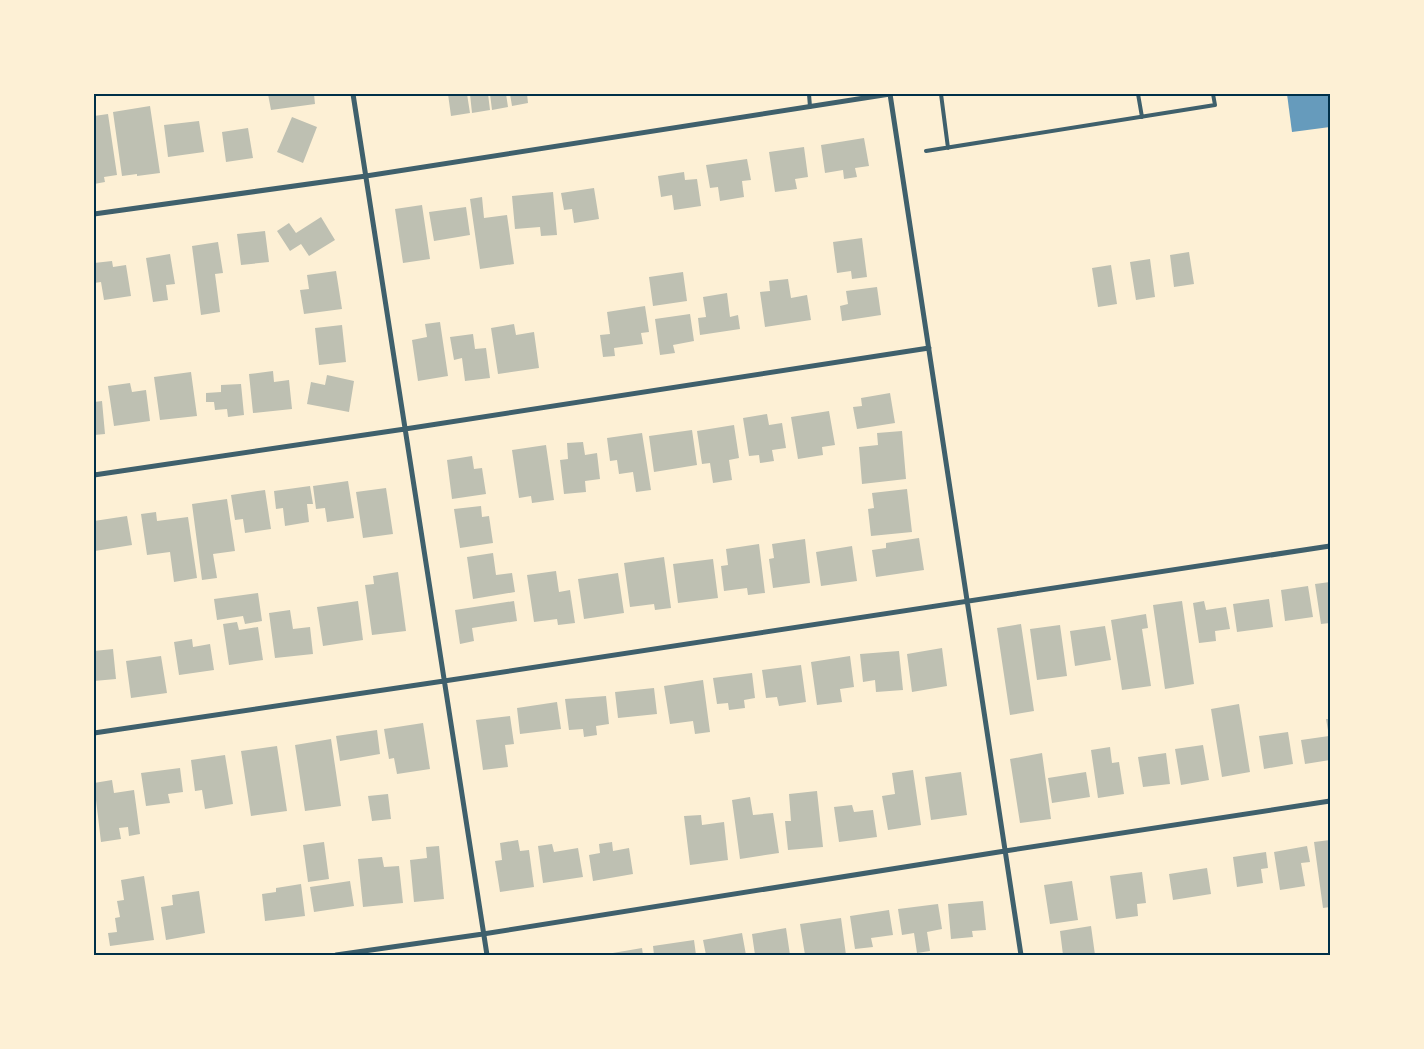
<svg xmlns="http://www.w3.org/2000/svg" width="1424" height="1049" font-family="'Alegreya Sans',sans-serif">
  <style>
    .water { fill: #669bbc }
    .building { fill: #bec0b2 }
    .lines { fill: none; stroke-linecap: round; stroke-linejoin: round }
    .service { stroke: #3f606c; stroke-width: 4 }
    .minor { stroke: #3f606c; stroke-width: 5 }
    .neatline { fill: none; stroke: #003049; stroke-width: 2 }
  </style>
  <rect width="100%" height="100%" fill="#fdf0d5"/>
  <path class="water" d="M 1287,94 L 1330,94 L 1330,127 L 1292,132 Z"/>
  <path class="building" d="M 268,94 L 314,94 L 315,104 L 271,110 Z
    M 448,94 L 467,94 L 470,113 L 451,116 Z
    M 470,94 L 488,94 L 490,110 L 472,113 Z
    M 490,94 L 506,94 L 508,107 L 492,110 Z
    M 510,94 L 527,94 L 528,103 L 512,106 Z
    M 150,106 L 160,173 L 137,176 L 137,174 L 122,176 L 113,112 Z
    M 108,114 L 117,175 L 104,177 L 105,182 L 94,184 L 94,116 Z
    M 292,117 L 317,127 L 303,163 L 277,152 Z
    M 199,121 L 204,152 L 168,157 L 164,125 Z
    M 248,128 L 253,158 L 226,162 L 222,132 Z
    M 864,138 L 869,166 L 855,168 L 857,177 L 844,179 L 843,170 L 825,173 L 821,145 Z
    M 804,147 L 808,177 L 795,179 L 797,189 L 775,192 L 769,152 Z
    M 747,159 L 751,180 L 742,181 L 744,197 L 720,201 L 718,187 L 710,188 L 706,165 Z
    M 684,172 L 685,180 L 697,179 L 701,206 L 674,210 L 672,195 L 661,197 L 658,176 Z
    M 594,188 L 599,219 L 574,223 L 572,209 L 564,210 L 561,193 Z
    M 553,192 L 557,235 L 541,236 L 540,227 L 515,229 L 512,196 Z
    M 482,197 L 484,218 L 507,215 L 514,264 L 480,269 L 470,199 Z
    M 422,205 L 430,259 L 403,263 L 395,209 Z
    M 466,207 L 470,235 L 434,241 L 429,212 Z
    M 321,217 L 335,240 L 309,256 L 301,244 L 290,251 L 277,231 L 289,223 L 296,233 Z
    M 265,231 L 269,262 L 241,265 L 237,234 Z
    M 862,238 L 867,277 L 852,279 L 851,271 L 837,273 L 833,242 Z
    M 218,242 L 223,273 L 215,274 L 220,312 L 201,315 L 192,246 Z
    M 1189,252 L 1194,284 L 1174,287 L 1170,255 Z
    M 170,254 L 175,284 L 166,285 L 168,300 L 153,302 L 146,258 Z
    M 1150,259 L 1155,297 L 1136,300 L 1130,262 Z
    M 112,261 L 113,267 L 126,265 L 131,296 L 104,300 L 101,282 L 94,283 L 94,263 Z
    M 1111,265 L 1117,304 L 1098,307 L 1092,268 Z
    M 336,271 L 342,309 L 304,314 L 300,290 L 309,289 L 307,275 Z
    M 683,272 L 687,301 L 653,306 L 649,277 Z
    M 788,279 L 791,298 L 807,295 L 811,320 L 765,327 L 760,292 L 770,291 L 769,281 Z
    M 877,287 L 881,315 L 842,321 L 840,306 L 848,304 L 846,291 Z
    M 727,293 L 730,317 L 738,315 L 740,329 L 700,335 L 698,318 L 706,317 L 703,297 Z
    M 645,306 L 649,332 L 641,333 L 643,344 L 614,348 L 615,356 L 603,357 L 600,335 L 610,334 L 607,312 Z
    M 690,314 L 694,341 L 673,345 L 675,353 L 660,355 L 655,319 Z
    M 440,322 L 448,376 L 418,381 L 412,340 L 427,337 L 425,324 Z
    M 514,324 L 516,335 L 534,332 L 539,368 L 498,374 L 491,328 Z
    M 342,325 L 346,362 L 319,365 L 315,328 Z
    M 473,334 L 475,349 L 486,348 L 490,378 L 465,381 L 462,358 L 454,360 L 450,337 Z
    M 273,371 L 274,382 L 289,380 L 292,409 L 253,413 L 249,374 Z
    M 191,372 L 197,416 L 160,420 L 154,377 Z
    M 327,375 L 354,381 L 349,412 L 307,404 L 311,382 L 325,385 Z
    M 130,383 L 132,392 L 146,390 L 150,421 L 114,426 L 108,386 Z
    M 241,384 L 244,415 L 228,417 L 227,409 L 215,410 L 214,402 L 206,402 L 206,393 L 221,392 L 221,385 Z
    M 890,393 L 895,423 L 857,429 L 853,407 L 862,406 L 861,398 Z
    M 102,401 L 105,434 L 94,435 L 94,402 Z
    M 829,411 L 835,445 L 822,447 L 823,455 L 798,459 L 791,417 Z
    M 767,414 L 769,425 L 782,423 L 786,448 L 772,450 L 774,461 L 760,463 L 759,455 L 749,456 L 743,418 Z
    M 734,425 L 739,458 L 729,460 L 732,480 L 713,483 L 710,463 L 702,464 L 697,431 Z
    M 692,430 L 697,465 L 654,472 L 649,436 Z
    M 902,431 L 906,479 L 862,484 L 859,447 L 878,445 L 877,433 Z
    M 642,433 L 651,490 L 636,492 L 633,472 L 619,474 L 617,460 L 610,461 L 607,438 Z
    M 583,442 L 585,455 L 597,453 L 600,479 L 585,481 L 586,492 L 564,494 L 560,460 L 568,459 L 567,443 Z
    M 546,445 L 554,500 L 532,503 L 531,496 L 519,498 L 512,450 Z
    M 472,456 L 474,469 L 482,468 L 486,494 L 452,499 L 447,460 Z
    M 348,481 L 354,518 L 327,522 L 325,508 L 316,509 L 313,486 Z
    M 310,486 L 313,504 L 307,504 L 309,522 L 285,526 L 283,508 L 276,509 L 274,491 Z
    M 386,488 L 393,534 L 363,538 L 356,492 Z
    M 907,489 L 912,532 L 871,536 L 868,509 L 874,508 L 872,493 Z
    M 265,490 L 271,529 L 245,533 L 243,519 L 235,520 L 231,495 Z
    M 227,499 L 235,551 L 213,554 L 217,578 L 202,580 L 192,504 Z
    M 481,506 L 482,517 L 489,516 L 493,543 L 460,548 L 454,509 Z
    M 156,512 L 157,521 L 188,517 L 197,578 L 174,582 L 170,552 L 147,555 L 141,514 Z
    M 127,516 L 132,545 L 95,551 L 94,521 Z
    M 919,538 L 924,570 L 876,577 L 872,550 L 886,548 L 886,543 Z
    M 805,539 L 810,583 L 773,588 L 769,559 L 774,558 L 772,544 Z
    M 759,544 L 765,593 L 748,595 L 747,588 L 724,591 L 721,566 L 728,565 L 726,549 Z
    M 852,546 L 857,581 L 821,586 L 816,552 Z
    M 493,553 L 496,575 L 512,573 L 515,592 L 473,599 L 467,557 Z
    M 664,557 L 671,608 L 655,610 L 654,604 L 630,607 L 624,563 Z
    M 713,559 L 718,598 L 678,603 L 673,564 Z
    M 556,571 L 559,592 L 570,590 L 575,623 L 558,625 L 557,619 L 534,622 L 527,575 Z
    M 398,572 L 406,631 L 372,635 L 365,585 L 374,584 L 373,576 Z
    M 618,573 L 624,613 L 584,619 L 578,579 Z
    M 1330,582 L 1330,623 L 1321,624 L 1315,584 Z
    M 1308,586 L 1313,617 L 1285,621 L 1281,590 Z
    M 258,593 L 262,621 L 245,624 L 243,616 L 217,620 L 214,599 Z
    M 1269,599 L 1273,627 L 1237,632 L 1233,604 Z
    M 358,601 L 363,640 L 323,646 L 317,607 Z
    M 514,601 L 517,621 L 472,628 L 474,641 L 460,644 L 455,610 Z
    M 1182,601 L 1194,684 L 1165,689 L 1153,605 Z
    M 1204,601 L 1206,610 L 1226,607 L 1230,629 L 1215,631 L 1216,641 L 1199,643 L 1193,603 Z
    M 290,610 L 293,629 L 310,627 L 313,654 L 275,658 L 269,613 Z
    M 1146,614 L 1148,628 L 1142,629 L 1151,686 L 1122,690 L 1111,620 Z
    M 237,622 L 239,630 L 258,627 L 263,660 L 229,665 L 223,624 Z
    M 1021,624 L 1034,711 L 1010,715 L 997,628 Z
    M 1060,625 L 1067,676 L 1037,680 L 1030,629 Z
    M 1105,626 L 1111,660 L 1075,666 L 1070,631 Z
    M 192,639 L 193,647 L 210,644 L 214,670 L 179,675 L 174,642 Z
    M 942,648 L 947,686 L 912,692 L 907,654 Z
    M 113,649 L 116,679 L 94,681 L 94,651 Z
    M 899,651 L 903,690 L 876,692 L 875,680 L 863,682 L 860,654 Z
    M 161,656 L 167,693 L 131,698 L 126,661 Z
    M 850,656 L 854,687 L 840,689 L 842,702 L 817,705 L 811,662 Z
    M 801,665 L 806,702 L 779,706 L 777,697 L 766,698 L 762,670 Z
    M 752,673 L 755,698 L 744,700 L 745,708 L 729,710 L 728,703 L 717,704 L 713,678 Z
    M 703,680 L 710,732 L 695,734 L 693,721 L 670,724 L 664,686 Z
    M 654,688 L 657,714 L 618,718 L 615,692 Z
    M 606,696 L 609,724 L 596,726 L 597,735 L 584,737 L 583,729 L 569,730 L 565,699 Z
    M 557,702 L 561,729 L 520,734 L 517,708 Z
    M 1239,704 L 1250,772 L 1222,777 L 1211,709 Z
    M 510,716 L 514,744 L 505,745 L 508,767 L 483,770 L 476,720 Z
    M 1326,719 L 1330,719 L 1330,760 L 1305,764 L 1301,740 L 1329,736 Z
    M 423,723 L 430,769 L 397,774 L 394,758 L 389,759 L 384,729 Z
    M 377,730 L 380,754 L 340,761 L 336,736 Z
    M 1288,732 L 1293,764 L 1264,769 L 1259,736 Z
    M 331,739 L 341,806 L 305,811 L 295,745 Z
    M 1203,745 L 1209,780 L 1181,785 L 1175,749 Z
    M 277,746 L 287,811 L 251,816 L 241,751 Z
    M 1110,747 L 1112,763 L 1119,762 L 1124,794 L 1098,798 L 1091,750 Z
    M 1042,753 L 1051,819 L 1020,823 L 1010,759 Z
    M 1166,753 L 1170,784 L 1143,787 L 1138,757 Z
    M 225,755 L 233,804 L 205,809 L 202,790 L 195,791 L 191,760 Z
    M 180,768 L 183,792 L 168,794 L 170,803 L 146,806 L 141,773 Z
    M 913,770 L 921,825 L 888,830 L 882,796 L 895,794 L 892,773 Z
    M 961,772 L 967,815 L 931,820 L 925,777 Z
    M 1086,772 L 1090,797 L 1052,803 L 1048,778 Z
    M 112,780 L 114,793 L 134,790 L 140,834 L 129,836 L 128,827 L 119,828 L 121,839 L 101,842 L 94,783 Z
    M 817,791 L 823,847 L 788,850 L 785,821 L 791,821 L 789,794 Z
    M 388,794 L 391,819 L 372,821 L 368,796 Z
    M 750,797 L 753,815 L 773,813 L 779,853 L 740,859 L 732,800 Z
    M 852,805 L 854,812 L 873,810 L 877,837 L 839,842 L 834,807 Z
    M 701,815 L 702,825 L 724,822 L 728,860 L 690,865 L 684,816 Z
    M 518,840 L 520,851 L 529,850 L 534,887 L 500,892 L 495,861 L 502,860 L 500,843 Z
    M 1330,840 L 1330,907 L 1323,908 L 1314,842 Z
    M 324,842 L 329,879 L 308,882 L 303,845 Z
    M 612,842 L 613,851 L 629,848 L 633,874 L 593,881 L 589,855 L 600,853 L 599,844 Z
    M 552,844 L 554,852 L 578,848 L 583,877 L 543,883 L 538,846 Z
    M 439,846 L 444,899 L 414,902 L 410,860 L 427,858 L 426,847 Z
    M 1307,846 L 1310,862 L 1301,863 L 1305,886 L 1280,890 L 1274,852 Z
    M 1266,852 L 1268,868 L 1261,869 L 1263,883 L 1237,887 L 1233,857 Z
    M 382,857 L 384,867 L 399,866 L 403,903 L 363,907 L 358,859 Z
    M 1207,868 L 1211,894 L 1173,900 L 1169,874 Z
    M 1142,872 L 1146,903 L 1137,904 L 1138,916 L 1116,919 L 1110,876 Z
    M 144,876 L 154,940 L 110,946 L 108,933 L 117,932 L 115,918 L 120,917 L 117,901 L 124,900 L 121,880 Z
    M 350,881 L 354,906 L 314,912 L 310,887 Z
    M 1072,881 L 1078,920 L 1050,924 L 1044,885 Z
    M 301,884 L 305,916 L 265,921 L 262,894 L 276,892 L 276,888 Z
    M 199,891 L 205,933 L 166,940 L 161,907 L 173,905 L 172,895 Z
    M 983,901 L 986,930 L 972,931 L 973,937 L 951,939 L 948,904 Z
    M 938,904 L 942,929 L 927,932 L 930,951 L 917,953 L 914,933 L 902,935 L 898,909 Z
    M 889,910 L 893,935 L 871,938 L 873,947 L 855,949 L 850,916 Z
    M 841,918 L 846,955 L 805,955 L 800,924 Z
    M 1091,926 L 1095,955 L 1063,955 L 1060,931 Z
    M 786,928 L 790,955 L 755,955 L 752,934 Z
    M 742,933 L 746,955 L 706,955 L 703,940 Z
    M 694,940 L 696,955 L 654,955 L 653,946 Z
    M 642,948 L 643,955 L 607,955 L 607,954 Z"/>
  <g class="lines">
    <path class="service" d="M 809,94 L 810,107
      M 941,94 L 948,148
      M 1138,94 L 1142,117
      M 926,151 L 1215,105 L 1213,94"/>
    <path class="minor" d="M 353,94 L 487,955
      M 890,94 L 1021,955
      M 94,214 L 366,176 L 890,94
      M 94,475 L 405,429 L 929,348
      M 94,733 L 444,681 L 1330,546
      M 336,955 L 483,934 L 1005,851 L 1330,801"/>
  </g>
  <rect width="1424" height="1049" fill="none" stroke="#fdf0d5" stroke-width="190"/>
  <rect x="95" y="95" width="1234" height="859" class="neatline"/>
</svg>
